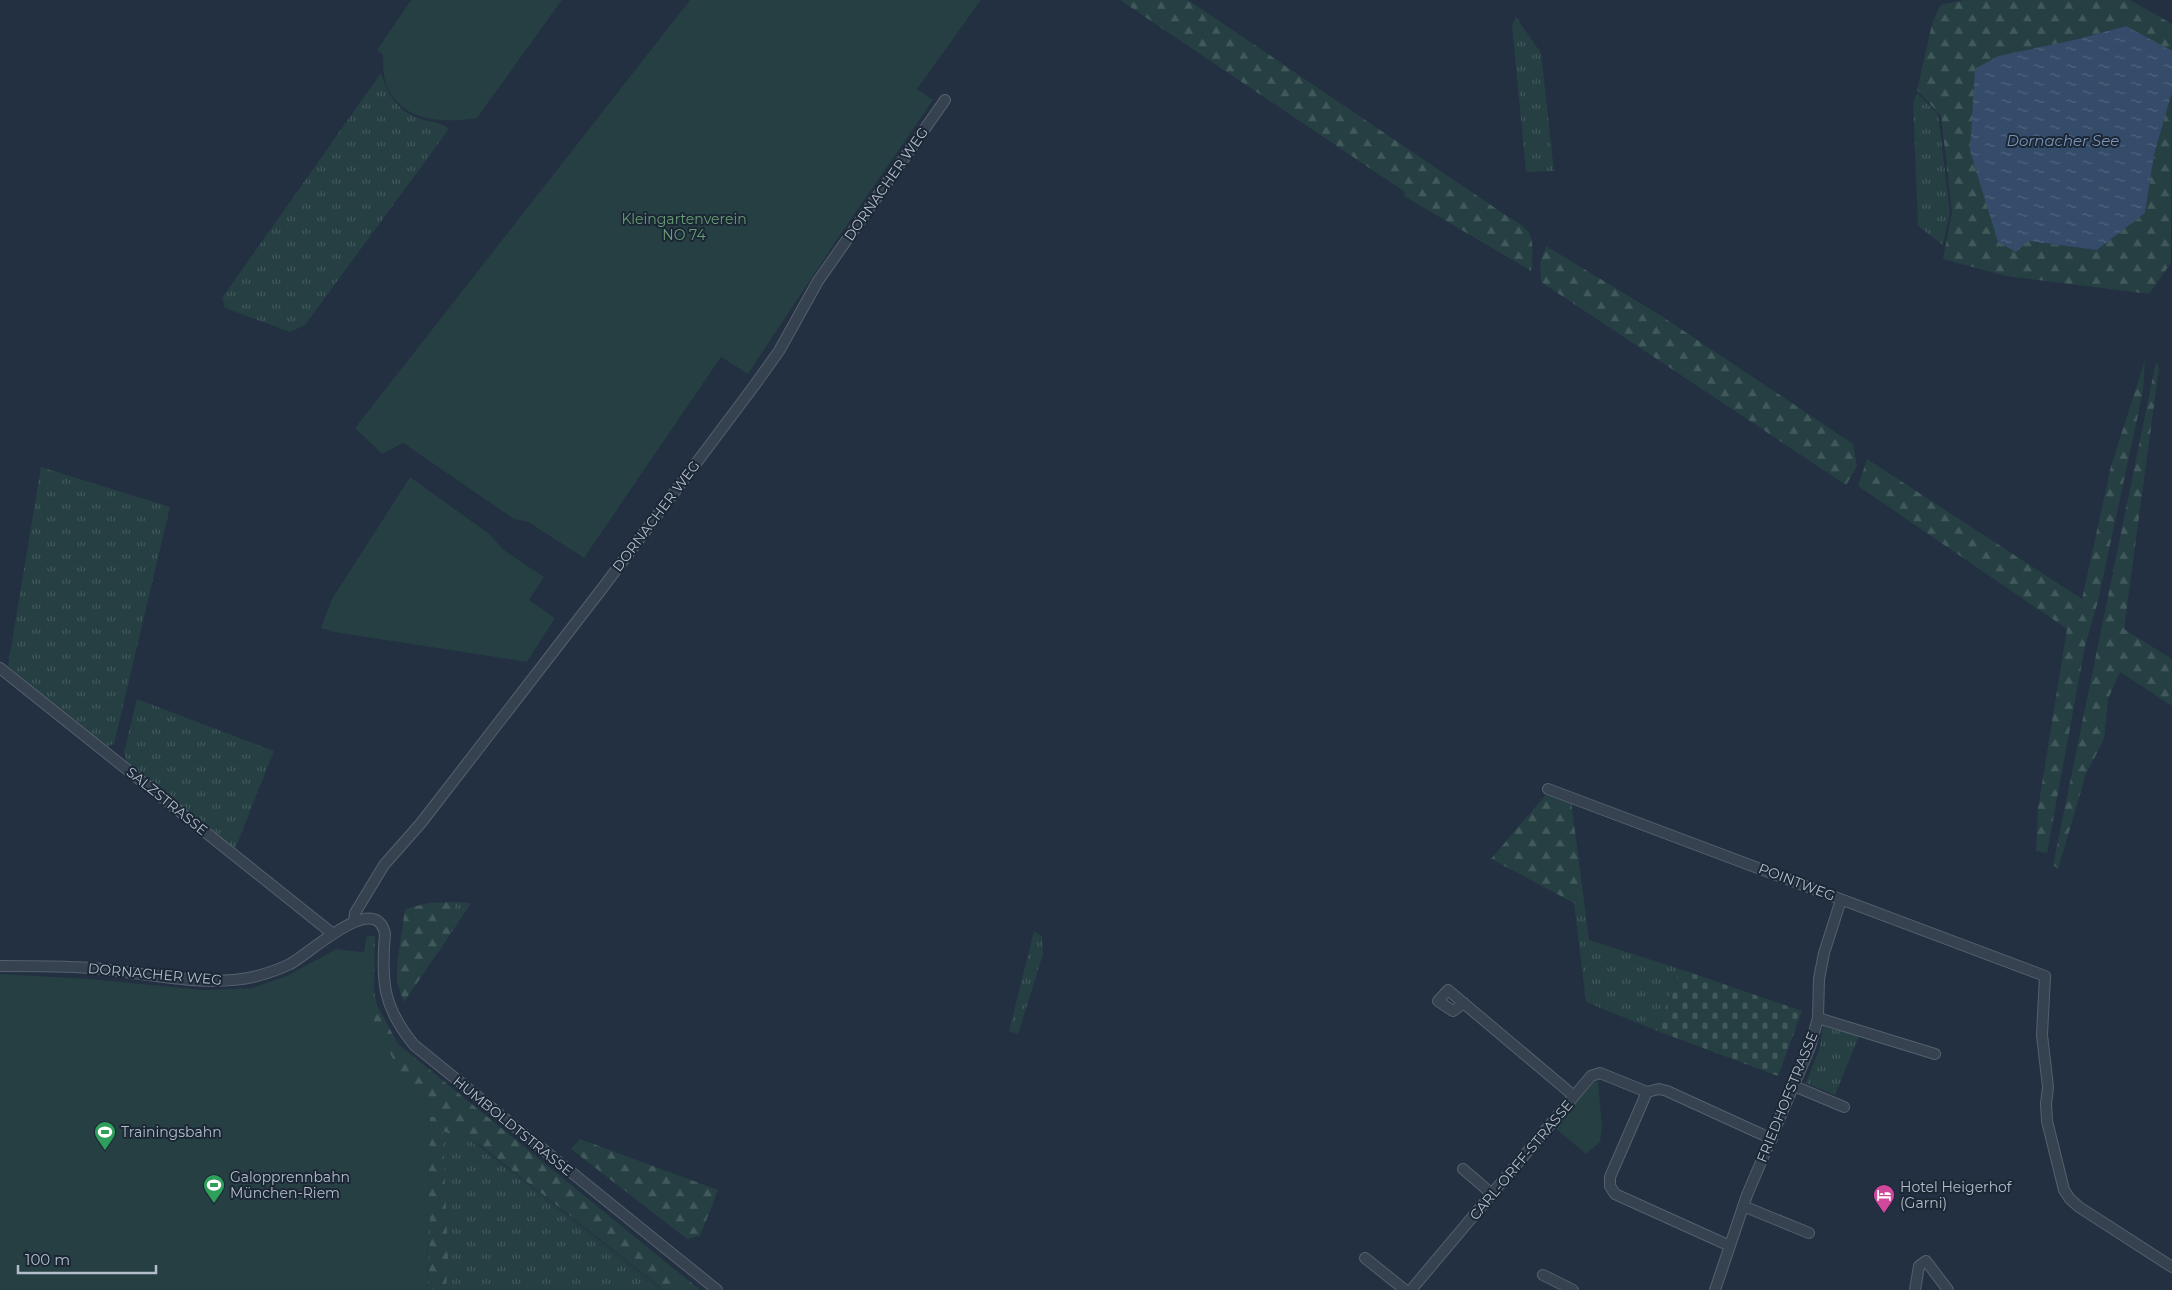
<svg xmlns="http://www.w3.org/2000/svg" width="2172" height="1290" font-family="Montserrat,sans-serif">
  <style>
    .grass { fill: url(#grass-tufts) }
    .forest { fill: url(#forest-firs) }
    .cemetery { fill: url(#cemetery-stones) }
    .green { fill: #253f42 }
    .water { fill: url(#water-ripples) }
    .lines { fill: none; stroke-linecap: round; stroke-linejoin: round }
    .minor-casing { stroke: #55606e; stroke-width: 12 }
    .minor { stroke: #374250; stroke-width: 10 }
    .labels { text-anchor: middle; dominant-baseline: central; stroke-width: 4; stroke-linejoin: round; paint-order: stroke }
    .street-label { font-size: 14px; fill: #b3bdcb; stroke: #1c2736 }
    .park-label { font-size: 14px; fill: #689e73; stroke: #1c2736 }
    .poi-label { font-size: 14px; fill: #b3bdcb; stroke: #1c2736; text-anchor: start }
    .water-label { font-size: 15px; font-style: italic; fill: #7894b5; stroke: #1c2736 }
  </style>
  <defs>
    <pattern id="grass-tufts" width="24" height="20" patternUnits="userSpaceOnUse" patternTransform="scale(1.25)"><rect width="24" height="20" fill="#253f42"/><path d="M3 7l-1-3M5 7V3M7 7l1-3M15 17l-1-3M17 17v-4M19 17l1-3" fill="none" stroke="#42595c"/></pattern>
    <pattern id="forest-firs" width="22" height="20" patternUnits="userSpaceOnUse" patternTransform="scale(1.25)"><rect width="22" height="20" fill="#253f42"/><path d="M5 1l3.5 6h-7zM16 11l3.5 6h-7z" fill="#42595c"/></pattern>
    <pattern id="cemetery-stones" width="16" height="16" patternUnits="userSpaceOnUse" patternTransform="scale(1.25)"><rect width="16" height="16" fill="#253f42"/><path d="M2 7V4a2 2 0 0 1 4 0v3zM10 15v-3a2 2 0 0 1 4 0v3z" fill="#42595c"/></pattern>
    <pattern id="water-ripples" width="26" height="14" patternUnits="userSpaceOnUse" patternTransform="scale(1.25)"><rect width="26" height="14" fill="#344c69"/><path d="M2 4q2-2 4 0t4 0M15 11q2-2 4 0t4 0" fill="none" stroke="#4f647d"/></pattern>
  </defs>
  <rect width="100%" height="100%" fill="#223041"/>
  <path class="grass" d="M 1516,17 L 1541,53 L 1554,171 L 1526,172 L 1512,25 Z
    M 381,73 C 388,96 399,113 424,120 C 434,122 442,123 449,129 L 305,325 L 290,332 L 225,308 L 222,298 Z
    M 1917,93 L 1938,114 L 1950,212 L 1943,245 L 1918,226 L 1913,103 Z
    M 41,467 L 170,507 L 114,744 L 104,747 L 8,666 Z
    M 137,699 L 274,751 L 235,849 L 127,763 L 124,752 Z
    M 455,902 L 471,903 L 450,935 Z
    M 1574,903 L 1585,909 L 1589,940 L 1680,969 L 1657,1031 L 1586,1002 Z
    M 1034,931 L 1042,936 L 1043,954 L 1018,1034 L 1009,1031 Z
    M 1823,1026 L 1859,1036 L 1835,1095 L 1806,1083 L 1820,1047 Z
    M 429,1117 L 440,1117 L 660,1290 L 427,1290 Z"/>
  <path class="forest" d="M 1120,0 L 1188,0 L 1510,218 C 1537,231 1533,244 1531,271 L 1404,196 L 1405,192 Z
    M 1965,0 L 2130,0 L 2172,24 L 2172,51 L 2125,26 L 2074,40 L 2028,241 L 2097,250 L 2145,213 L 2154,155 L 2172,92 L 2171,263 L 2149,294 L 2006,276 L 1943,259 L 1952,212 L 1941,116 L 1917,90 L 1932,24 L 1940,5 Z
    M 1546,246 L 1660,315 L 1853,444 L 1857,466 L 1846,485 L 1541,282 L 1540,263 Z
    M 2145,360 L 2143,391 L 2098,601 L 2085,646 L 2047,853 L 2036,851 L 2038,808 L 2067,629 L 1858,486 L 1867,459 L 2082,599 L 2111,466 Z
    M 2156,362 L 2159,368 L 2124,629 L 2172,659 L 2172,706 L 2120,672 L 2108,699 L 2104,739 L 2086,774 L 2058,869 L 2053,865 Z
    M 1548,792 L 1571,800 L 1585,909 L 1491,859 Z
    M 455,902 L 450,935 L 404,1002 L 397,983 L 397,964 L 405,909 L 428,903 Z
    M 367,936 L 375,936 L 374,991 L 377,1005 L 398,1044 L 700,1290 L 664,1290 L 479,1144 L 443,1131 L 448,1259 L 446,1290 L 429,1290 L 430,1216 L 423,1184 L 395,1147 L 362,963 Z
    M 580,1139 L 718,1190 L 700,1236 L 687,1239 L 571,1149 Z"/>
  <path class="cemetery" d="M 1680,969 L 1802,1011 L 1778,1076 L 1657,1031 Z"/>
  <path class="green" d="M 411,0 L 562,0 L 477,118 C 445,123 405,123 388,89 C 383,79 383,66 383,55 L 377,50 Z
    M 690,0 L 981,0 L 917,89 L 933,100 L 840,235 L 748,374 L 721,357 L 584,558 L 528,522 L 514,519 L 403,443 L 382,454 L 355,428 Z
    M 410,477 L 488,533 L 505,551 L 544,577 L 529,600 L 555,618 L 527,662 L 334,632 L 321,628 L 332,599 Z
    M 336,949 L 369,953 L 374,1023 L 410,1091 L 663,1290 L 660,1290 L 440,1117 L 430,1117 L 427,1290 L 0,1290 L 0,974 L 90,979 L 203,990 L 252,988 L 287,976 Z
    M 1598,1081 L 1602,1126 L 1600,1142 L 1586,1154 L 1555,1128 L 1594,1082 Z"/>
  <path class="water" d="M 2126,26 L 2172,51 L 2172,92 L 2154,155 L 2145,213 L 2097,250 L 2028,241 L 2016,252 L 1998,242 L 1970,151 L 1975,69 L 1998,56 L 2074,40 Z"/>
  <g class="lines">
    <g class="minor-casing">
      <path id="minor" d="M 0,668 L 333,934
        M 1548,789 L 2045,976 L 2042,1035 L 2048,1087 L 2046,1104 L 2047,1121 L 2064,1190 L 2070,1199 L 2079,1207 L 2172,1267
        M 354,922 L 355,913 L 384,865 L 421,823 L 601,590 L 754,386 L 779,351 L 818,281 L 945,100
        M 0,966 C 30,966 61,966 91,968 C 144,972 205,989 257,976 C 268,973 280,969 290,964 C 307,956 376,889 385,934 C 381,982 383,1007 414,1045 L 717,1290
        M 1464,1003 L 1453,1011 L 1438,1001 L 1448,990 L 1574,1096
        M 1818,1018 L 1935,1054
        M 1794,1086 L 1844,1107
        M 1463,1169 L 1492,1194
        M 1743,1206 L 1809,1233
        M 1730,1246 L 1615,1194 L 1610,1186 L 1610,1177 L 1647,1092 L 1659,1089 L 1667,1091 L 1772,1139
        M 1365,1258 L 1405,1290
        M 1543,1275 L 1573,1290
        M 1411,1290 L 1591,1076 L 1600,1073 L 1647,1092
        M 1715,1290 L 1747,1195 L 1810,1047 L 1818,1018 L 1819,979 L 1824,953 L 1841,900
        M 1915,1290 L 1919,1266 L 1926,1261 L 1948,1290"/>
    </g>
    <use href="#minor" class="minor"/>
  </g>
  <defs>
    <g id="stadium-pin" transform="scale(1.125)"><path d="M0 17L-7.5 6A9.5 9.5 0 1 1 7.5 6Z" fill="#2e9e5b" stroke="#1c2736"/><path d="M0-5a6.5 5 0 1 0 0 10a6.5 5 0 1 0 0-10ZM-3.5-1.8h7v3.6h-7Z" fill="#fff"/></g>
    <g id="hotel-pin" transform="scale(1.125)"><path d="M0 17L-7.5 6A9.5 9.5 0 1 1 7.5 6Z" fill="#d1479c" stroke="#1c2736"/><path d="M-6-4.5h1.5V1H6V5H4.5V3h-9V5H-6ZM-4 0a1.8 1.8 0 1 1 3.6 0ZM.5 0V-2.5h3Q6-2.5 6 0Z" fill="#fff"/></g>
  </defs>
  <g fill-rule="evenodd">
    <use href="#stadium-pin" x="105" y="1132"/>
    <use href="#stadium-pin" x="214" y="1185"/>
    <use href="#hotel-pin" x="1884" y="1195"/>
  </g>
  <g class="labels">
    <g class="street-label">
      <text transform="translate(886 184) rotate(-55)">DORNACHER WEG</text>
      <text transform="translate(656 516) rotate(-53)">DORNACHER WEG</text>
      <text transform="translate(167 801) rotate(39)">SALZSTRASSE</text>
      <text transform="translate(1797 882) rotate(21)">POINTWEG</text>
      <text transform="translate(155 974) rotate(5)">DORNACHER WEG</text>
      <text transform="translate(1787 1097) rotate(-68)">FRIEDHOFSTRASSE</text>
      <text transform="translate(513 1126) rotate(39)">HUMBOLDTSTRASSE</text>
      <text transform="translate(1521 1160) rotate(-50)">CARL-ORFF-STRASSE</text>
    </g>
    <g class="park-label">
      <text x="684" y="219">Kleingartenverein<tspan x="684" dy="16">NO 74</tspan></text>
    </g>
    <g class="poi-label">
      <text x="121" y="1132">Trainingsbahn</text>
      <text x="230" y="1177">Galopprennbahn<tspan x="230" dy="16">München-Riem</tspan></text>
      <text x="1900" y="1187">Hotel Heigerhof<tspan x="1900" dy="16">(Garni)</tspan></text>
    </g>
    <g class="water-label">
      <text x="2063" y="140">Dornacher See</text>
    </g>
  </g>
  <path d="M18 1265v8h138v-8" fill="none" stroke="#b3bdcb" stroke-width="2.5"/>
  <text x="25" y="1265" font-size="15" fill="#b3bdcb" stroke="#1c2736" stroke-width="4" paint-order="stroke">100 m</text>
</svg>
